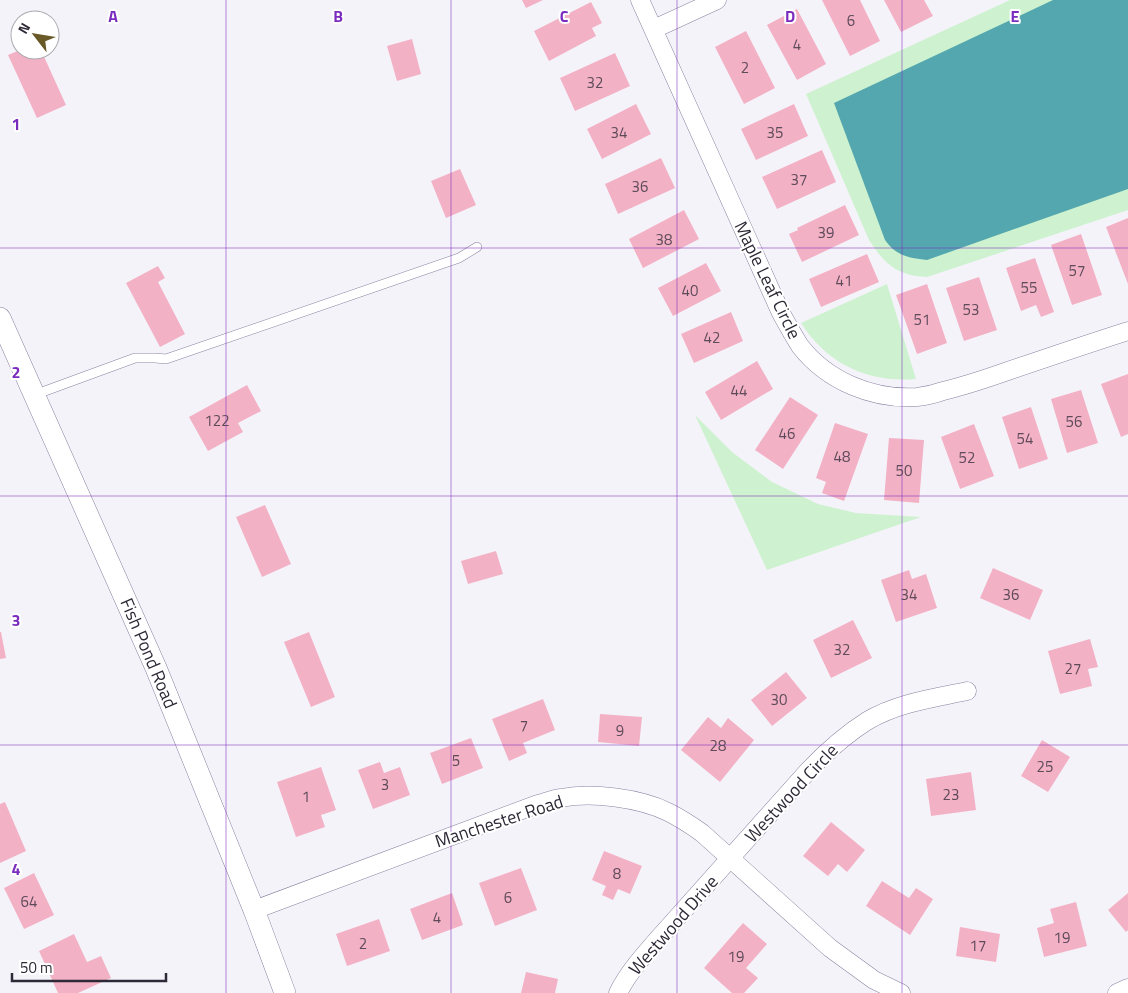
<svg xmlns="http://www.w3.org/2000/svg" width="1128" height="993" font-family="'Titillium Web',sans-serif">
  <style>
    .green { fill: #cef2cf }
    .water { fill: #54a7ae }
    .building { fill: #f3b1c5 }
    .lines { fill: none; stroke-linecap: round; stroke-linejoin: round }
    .service-casing { stroke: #8a81a1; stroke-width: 10 }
    .minor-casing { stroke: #8a81a1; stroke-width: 19 }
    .tertiary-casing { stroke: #8a81a1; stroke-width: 22 }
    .service { stroke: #fff; stroke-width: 9 }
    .minor { stroke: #fff; stroke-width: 18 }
    .tertiary { stroke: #fff; stroke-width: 21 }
    .grid { fill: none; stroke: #7b2cbf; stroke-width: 1; stroke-opacity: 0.55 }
    .labels { text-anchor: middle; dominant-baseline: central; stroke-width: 4; stroke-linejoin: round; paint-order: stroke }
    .number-label { font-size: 15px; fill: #5e4b5a }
    .street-label { font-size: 18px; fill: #2d2936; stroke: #fff }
    .grid-label { font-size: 16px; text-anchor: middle; font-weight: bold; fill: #7b2cbf; stroke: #fff; stroke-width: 4; stroke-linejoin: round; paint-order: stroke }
  </style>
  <rect width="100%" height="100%" fill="#f5f3fa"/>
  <path class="green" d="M 1010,0 L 1128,0 L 1128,210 L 927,277 C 920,276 913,276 907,274 C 888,268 879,255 869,240 L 806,94 Z
    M 887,284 L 916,379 C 868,383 827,364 801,323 Z
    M 695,415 L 732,452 L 772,482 L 818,504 L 856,513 L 921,517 L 767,570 Z"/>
  <path class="water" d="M 1053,0 L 1128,0 L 1128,189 L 927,260 C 909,258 896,256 885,240 L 834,103 Z"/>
  <path class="building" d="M 522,0 L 543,0 L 526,8 Z
    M 822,0 L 860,0 L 880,41 L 850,56 Z
    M 884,0 L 924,0 L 933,16 L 901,32 Z
    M 591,2 L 602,23 L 592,28 L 596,36 L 549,61 L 534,31 Z
    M 797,9 L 826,64 L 797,80 L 767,25 Z
    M 746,31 L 775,88 L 744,104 L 715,47 Z
    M 412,39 L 421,74 L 397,81 L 387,46 Z
    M 20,50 L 41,50 L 66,105 L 37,118 L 8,55 Z
    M 615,53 L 630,86 L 575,111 L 560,78 Z
    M 636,104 L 651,134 L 602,159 L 587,129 Z
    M 794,104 L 808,136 L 756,160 L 741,129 Z
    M 822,150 L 836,182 L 777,209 L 762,177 Z
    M 661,158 L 675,188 L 618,214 L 605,184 Z
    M 460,169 L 476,205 L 446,218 L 431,181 Z
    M 845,205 L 859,235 L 802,262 L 789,234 L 798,230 L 797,228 Z
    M 684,210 L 699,239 L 643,268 L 629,239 Z
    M 1128,218 L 1128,284 L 1106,227 Z
    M 1081,234 L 1102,295 L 1072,305 L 1051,245 Z
    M 867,254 L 879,282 L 821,307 L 809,279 Z
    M 1035,258 L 1054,312 L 1041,317 L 1036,305 L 1021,311 L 1006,268 Z
    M 706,263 L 721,291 L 673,316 L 658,288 Z
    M 158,266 L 165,278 L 158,282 L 185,334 L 160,347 L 126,283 Z
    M 979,277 L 997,330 L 964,341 L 946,288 Z
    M 927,284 L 947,343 L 917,354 L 896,295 Z
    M 731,312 L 743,341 L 694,363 L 681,334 Z
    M 757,361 L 773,389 L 721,420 L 705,392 Z
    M 1128,374 L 1128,434 L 1121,437 L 1101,384 Z
    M 247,385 L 261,411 L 238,423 L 243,432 L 208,451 L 189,417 Z
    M 1081,390 L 1098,443 L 1067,453 L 1051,399 Z
    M 790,397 L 818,415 L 783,469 L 755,450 Z
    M 1031,407 L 1048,459 L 1019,469 L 1002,417 Z
    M 835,423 L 868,434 L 844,501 L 822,493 L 826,482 L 816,478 Z
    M 974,424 L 994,476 L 960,489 L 941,437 Z
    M 889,438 L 924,440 L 919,503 L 884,500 Z
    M 265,505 L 291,564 L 262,577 L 236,517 Z
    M 496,551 L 503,574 L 468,584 L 461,561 Z
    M 993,568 L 1043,590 L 1030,620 L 980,598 Z
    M 909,570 L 912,579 L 926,574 L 937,608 L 896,622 L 881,580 Z
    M 853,620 L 872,658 L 831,678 L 813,640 Z
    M 0,632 L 1,632 L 6,658 L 0,659 Z
    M 309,632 L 335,697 L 311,707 L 284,642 Z
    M 1090,639 L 1098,667 L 1088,669 L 1092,686 L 1060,694 L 1048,651 Z
    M 786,672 L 807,698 L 772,726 L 751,700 Z
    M 543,699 L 555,730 L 523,743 L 527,753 L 509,761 L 492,719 Z
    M 600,714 L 642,717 L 639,746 L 598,742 Z
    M 708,717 L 721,728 L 728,718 L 754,740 L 720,782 L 681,750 Z
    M 471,738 L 483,768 L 442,784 L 430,753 Z
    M 1042,740 L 1070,757 L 1048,792 L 1021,776 Z
    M 380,762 L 384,773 L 400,767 L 410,795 L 373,809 L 358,770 Z
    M 321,767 L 336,810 L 321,815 L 325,827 L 296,837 L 277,782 Z
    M 971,772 L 976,810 L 931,816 L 926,779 Z
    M 5,802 L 26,851 L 0,863 L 0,804 Z
    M 831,822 L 865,850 L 847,872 L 838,864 L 828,876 L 803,856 Z
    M 604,851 L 642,866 L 630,894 L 618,889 L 613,900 L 602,895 L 606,886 L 592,880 Z
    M 521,868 L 537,910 L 495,926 L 479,883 Z
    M 34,873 L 54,915 L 24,929 L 4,888 Z
    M 882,881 L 909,898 L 916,888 L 933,899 L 910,935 L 866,906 Z
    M 452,893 L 463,925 L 422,940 L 410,909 Z
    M 1128,893 L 1128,930 L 1126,932 L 1108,910 Z
    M 1076,902 L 1087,946 L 1044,957 L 1037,928 L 1054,923 L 1050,909 Z
    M 379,919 L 390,951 L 347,966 L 336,934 Z
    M 743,923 L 767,944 L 746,968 L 758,978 L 744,993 L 732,993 L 704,968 Z
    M 960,927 L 1000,934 L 996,962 L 956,956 Z
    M 74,934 L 87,962 L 101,956 L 111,978 L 78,993 L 58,993 L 39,951 Z
    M 526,972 L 558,979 L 555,993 L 521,993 Z"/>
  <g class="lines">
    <g class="service-casing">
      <path id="service" d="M 34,395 L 135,358 L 155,358 L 166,359 L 459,258 L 477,247"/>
    </g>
    <g class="minor-casing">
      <path id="minor" d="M 640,0 L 781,313 C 787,324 793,335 800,346 C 827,381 873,400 917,397 C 926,396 935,394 943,391 C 964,386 985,379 1005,372 C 1046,358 1087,344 1128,331
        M 654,29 L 717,0
        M 254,910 L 538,804 C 546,802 553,799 561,798 C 592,792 640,798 668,812 C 680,818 691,825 702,833 L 830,948 L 874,980 L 901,993
        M 618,993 C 628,973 643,956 658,939 L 808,771 C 826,752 845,735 867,721 C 897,703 934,698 967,691
        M 1117,993 L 1128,988"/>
    </g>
    <g class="tertiary-casing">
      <path id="tertiary" d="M 0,318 L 156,668 L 254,910 L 285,993"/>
    </g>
    <use href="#service" class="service"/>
    <use href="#minor" class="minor"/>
    <use href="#tertiary" class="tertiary"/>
  </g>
  <path class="grid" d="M 226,0 L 226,993M 451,0 L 451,993M 677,0 L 677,993M 902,0 L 902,993M 0,248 L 1128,248M 0,496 L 1128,496M 0,745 L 1128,745"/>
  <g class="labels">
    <g class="number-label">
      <text x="851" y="20">6</text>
      <text x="797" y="44">4</text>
      <text x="745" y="67">2</text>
      <text x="595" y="82">32</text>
      <text x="619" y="132">34</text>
      <text x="775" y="132">35</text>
      <text x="799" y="179">37</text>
      <text x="640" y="186">36</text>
      <text x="826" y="232">39</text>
      <text x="664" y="239">38</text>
      <text x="1077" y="270">57</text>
      <text x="844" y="280">41</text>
      <text x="1029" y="287">55</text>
      <text x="690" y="290">40</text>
      <text x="971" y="309">53</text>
      <text x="922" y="319">51</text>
      <text x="712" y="337">42</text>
      <text x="739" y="390">44</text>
      <text x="217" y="420">122</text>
      <text x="1074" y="421">56</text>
      <text x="787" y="433">46</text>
      <text x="1025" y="438">54</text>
      <text x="842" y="456">48</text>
      <text x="967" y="457">52</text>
      <text x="904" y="470">50</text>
      <text x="909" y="594">34</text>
      <text x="1011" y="594">36</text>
      <text x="842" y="649">32</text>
      <text x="1073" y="668">27</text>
      <text x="779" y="699">30</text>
      <text x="524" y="725">7</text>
      <text x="620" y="730">9</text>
      <text x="718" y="745">28</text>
      <text x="456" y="760">5</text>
      <text x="1045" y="766">25</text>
      <text x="385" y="784">3</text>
      <text x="951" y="794">23</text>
      <text x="306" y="796">1</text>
      <text x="617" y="873">8</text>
      <text x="508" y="897">6</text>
      <text x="29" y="901">64</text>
      <text x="437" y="917">4</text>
      <text x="1062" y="937">19</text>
      <text x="363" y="943">2</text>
      <text x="978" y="945">17</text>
      <text x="736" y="956">19</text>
    </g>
    <g class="street-label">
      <text transform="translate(768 280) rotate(64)">Maple Leaf Circle</text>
      <text transform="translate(149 653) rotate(67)">Fish Pond Road</text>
      <text transform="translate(791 793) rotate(-47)">Westwood Circle</text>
      <text transform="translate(499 821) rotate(-18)">Manchester Road</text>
      <text transform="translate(673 925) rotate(-49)">Westwood Drive</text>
    </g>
  </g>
  <g class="grid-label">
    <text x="113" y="22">A</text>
    <text x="338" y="22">B</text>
    <text x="564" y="22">C</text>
    <text x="790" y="22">D</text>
    <text x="1015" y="22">E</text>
    <text x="16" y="130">1</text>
    <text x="16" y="378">2</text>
    <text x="16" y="626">3</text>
    <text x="16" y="875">4</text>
  </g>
  <g transform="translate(35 35) rotate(301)"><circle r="24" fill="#ffffff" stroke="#aba9af"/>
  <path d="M0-4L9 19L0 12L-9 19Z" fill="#685927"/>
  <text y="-8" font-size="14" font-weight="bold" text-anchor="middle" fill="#2d2936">N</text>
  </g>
  <path d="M12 973v8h154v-8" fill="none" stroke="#2d2936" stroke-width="2.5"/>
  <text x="20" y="973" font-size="15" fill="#2d2936" stroke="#ffffff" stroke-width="4" paint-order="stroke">50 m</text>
</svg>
